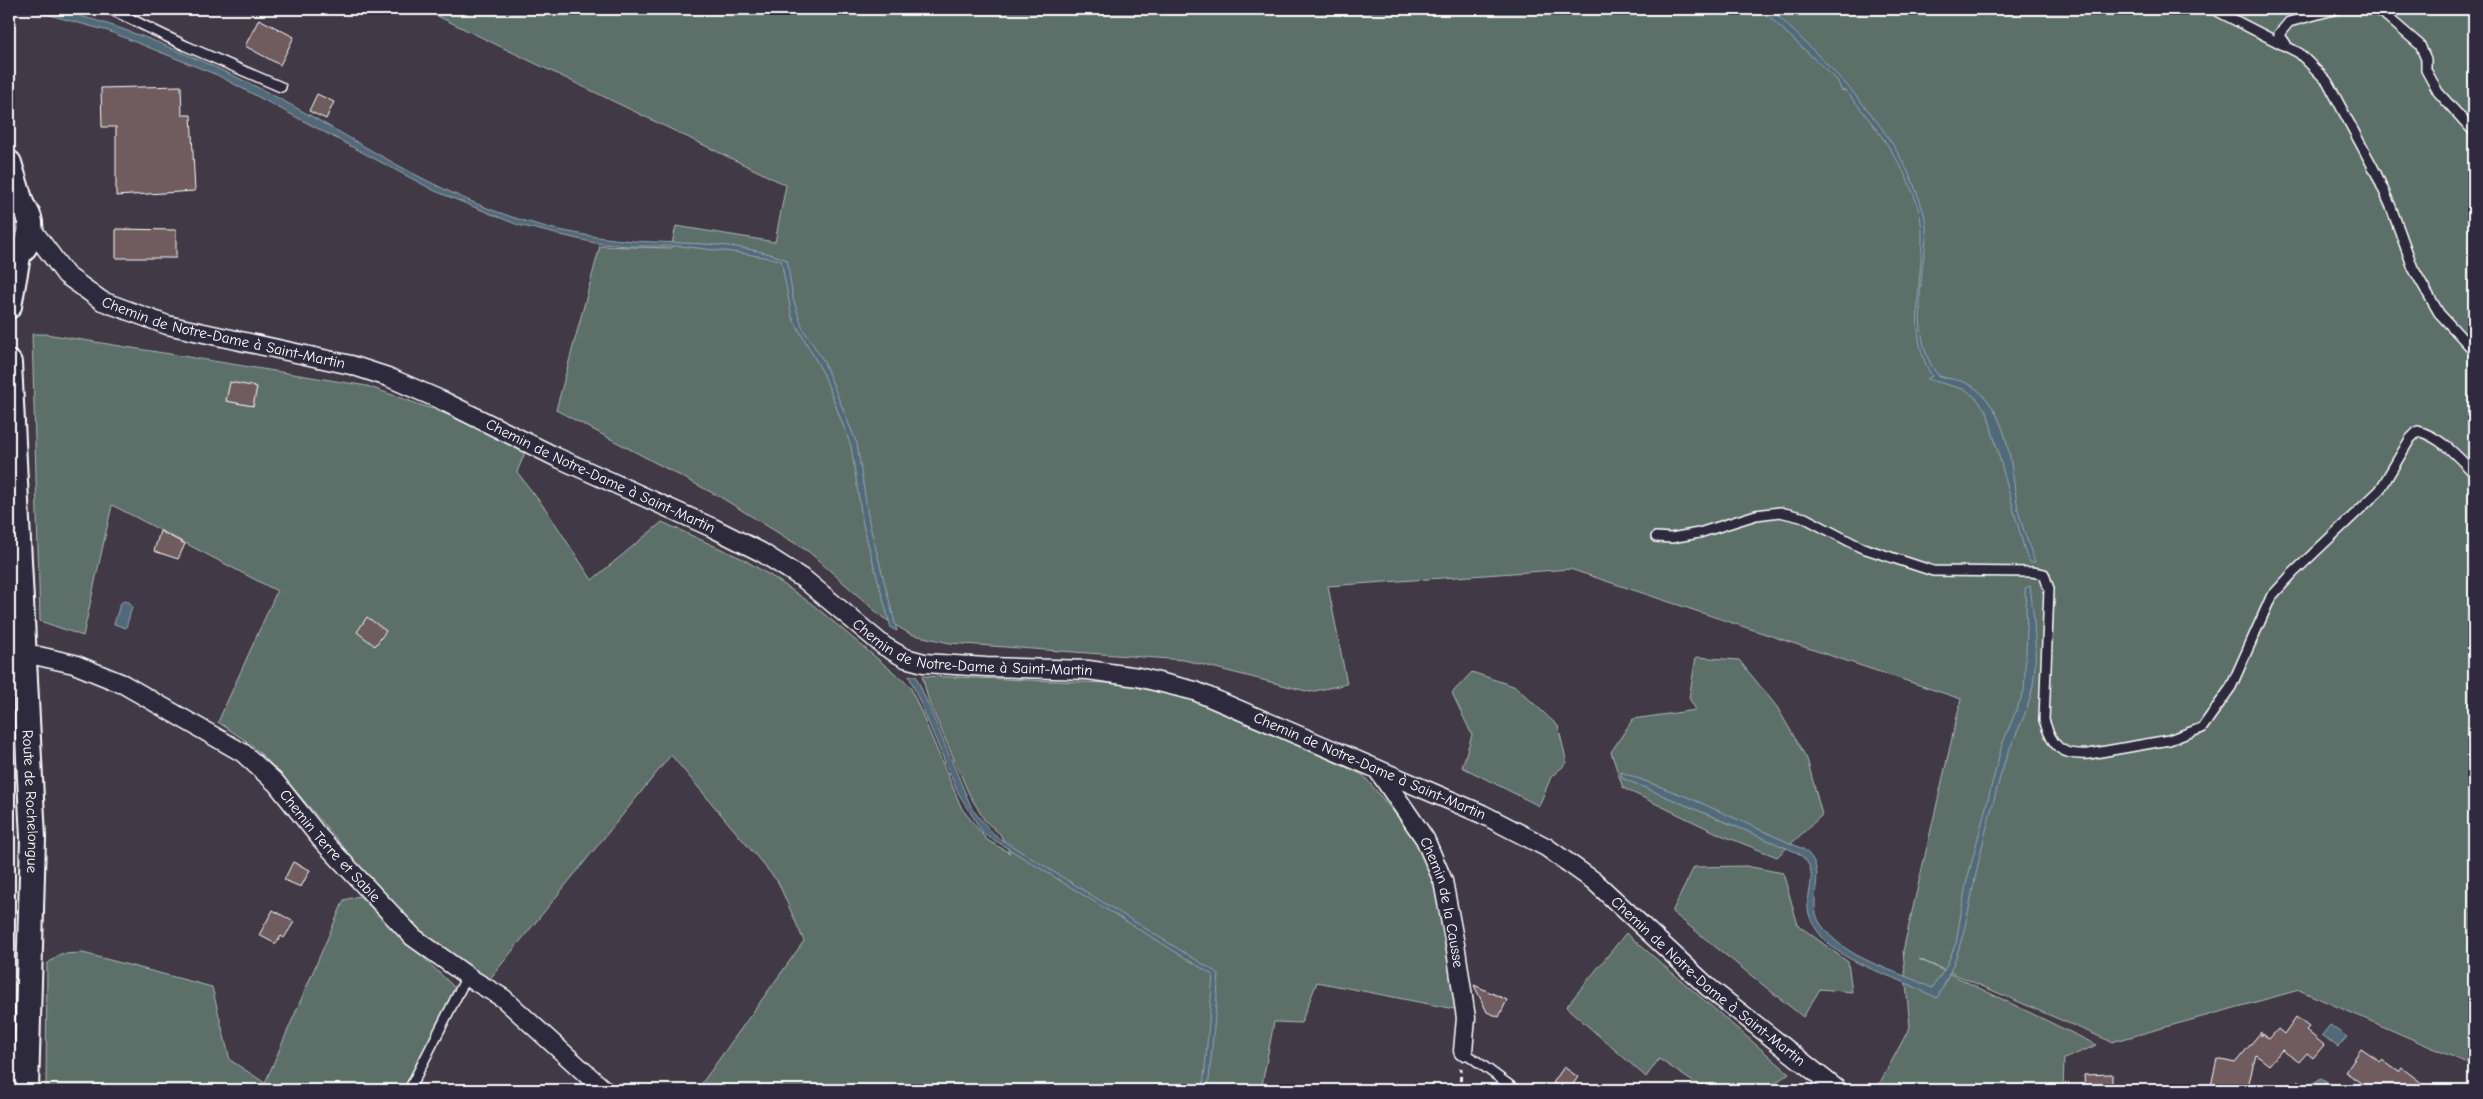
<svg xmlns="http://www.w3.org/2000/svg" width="2483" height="1099" font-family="'Comic Neue',sans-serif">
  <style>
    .green { fill: #5b7069; stroke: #adb8b4 }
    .water { fill: #516a7a; stroke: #97a6af }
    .building { fill: #705b5e; stroke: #fff }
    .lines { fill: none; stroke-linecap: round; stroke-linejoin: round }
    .lane-casing { stroke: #fff; stroke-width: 12 }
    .street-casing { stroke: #fff; stroke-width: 21 }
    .secondary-casing { stroke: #fff; stroke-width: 28 }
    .path { stroke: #fff; stroke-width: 3; stroke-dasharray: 5 4; stroke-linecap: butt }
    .lane { stroke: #2f2a3d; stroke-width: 9 }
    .street { stroke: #2f2a3d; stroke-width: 18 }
    .secondary { stroke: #2f2a3d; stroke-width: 24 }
    .labels { text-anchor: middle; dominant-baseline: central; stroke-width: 4; stroke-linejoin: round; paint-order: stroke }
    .street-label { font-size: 15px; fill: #fff; stroke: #2f2a3d }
  </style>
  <rect width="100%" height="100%" fill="#423947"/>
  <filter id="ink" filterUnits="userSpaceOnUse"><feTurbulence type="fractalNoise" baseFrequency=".02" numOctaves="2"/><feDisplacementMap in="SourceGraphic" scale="10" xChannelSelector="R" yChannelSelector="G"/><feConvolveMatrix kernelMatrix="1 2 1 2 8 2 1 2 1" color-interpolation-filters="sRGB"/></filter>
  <g filter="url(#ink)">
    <path class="green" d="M 423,9 L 2474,9 L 2474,1066 L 2299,990 L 2112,1042 L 1919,959 L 2097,1045 L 2064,1059 L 2063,1090 L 1876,1090 L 1910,1027 L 1903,951 L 1961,699 L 1570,569 L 1328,586 L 1347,684 L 1310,692 L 1184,660 L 950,643 L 910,634 L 882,617 L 809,552 L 722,498 L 556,410 L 600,246 L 671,248 L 676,226 L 775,242 L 786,185 Z
      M 32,334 L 46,334 L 367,386 L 463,420 L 526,450 L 517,472 L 547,511 L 592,580 L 662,522 L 743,559 L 776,579 L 812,604 L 910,686 L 962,809 L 987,840 L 1010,853 L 1000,834 L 985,821 L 969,794 L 929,702 L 922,676 L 1134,684 L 1188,696 L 1363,775 L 1418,841 L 1440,894 L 1459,1010 L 1317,982 L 1301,1023 L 1274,1022 L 1261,1090 L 697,1090 L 804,941 L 778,882 L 671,755 L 488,981 L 415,934 L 364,877 L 351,856 L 282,775 L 252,745 L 218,722 L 277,591 L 112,505 L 83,636 L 40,621 Z
      M 1696,657 L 1739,660 L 1777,707 L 1807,759 L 1822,815 L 1777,857 L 1721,835 L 1623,788 L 1611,752 L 1633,719 L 1696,710 L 1689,698 Z
      M 1472,672 L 1516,687 L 1558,726 L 1567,763 L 1551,777 L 1539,806 L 1462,767 L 1472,735 L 1452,693 Z
      M 1746,866 L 1783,873 L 1798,925 L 1848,962 L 1852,992 L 1820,989 L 1803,1017 L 1672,912 L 1694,867 Z
      M 359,896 L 452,985 L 460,996 L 415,1090 L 46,1090 L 47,964 L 60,954 L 83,953 L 212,987 L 230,1060 L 265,1083 L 344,900 Z
      M 1626,933 L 1789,1073 L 1766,1090 L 1705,1090 L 1659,1059 L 1646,1077 L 1566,1007 Z
      M 2321,1079 L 2338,1090 L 2291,1090 L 2299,1080 L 2305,1087 Z"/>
    <path class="water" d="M 27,9 C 70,9 112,25 152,40 C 195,58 237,76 278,98 C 350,136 418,182 495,211 C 541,228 585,237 634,241 C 684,244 740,241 787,260 L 793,299 L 803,329 L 823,360 L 857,444 L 869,522 L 897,631 L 891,628 L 863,525 L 851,446 L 824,375 L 792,317 L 781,260 L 741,253 L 680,246 L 628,246 L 595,243 L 518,225 L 435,191 L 217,75 L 108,31 Z
      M 1761,9 L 1771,9 C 1831,68 1901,130 1924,214 C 1929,233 1924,251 1922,270 C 1919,301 1916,352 1939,376 C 1951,380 1964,379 1975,388 C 2013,417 2010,476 2020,518 C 2024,533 2030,548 2035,562 L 2030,562 L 2026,555 L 1987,412 L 1977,399 L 1966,390 L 1927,379 L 1932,376 C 1906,335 1923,278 1922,233 C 1921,183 1876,126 1845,90 L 1842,91 L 1837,80 Z
      M 2030,586 C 2034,618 2038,653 2033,685 C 2028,716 2011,740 2002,770 C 1993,803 1984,836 1977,869 C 1967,917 1962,955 1937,998 C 1927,993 1916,988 1906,983 C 1871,968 1825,956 1810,917 C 1801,895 1825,873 1798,853 L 1622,778 L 1621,772 L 1690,798 L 1803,849 C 1831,869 1805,899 1820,923 C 1844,960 1895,969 1932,988 L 1946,967 L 1956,943 L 1966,884 L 2002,745 L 2024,691 L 2027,631 L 2025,588 Z
      M 124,601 L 129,602 L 132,607 L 126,628 L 114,624 L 120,604 Z
      M 909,676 L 916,676 L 972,809 L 994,835 L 1219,974 L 1208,1090 L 1203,1090 L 1213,975 L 983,833 L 957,791 Z
      M 2330,1025 L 2347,1037 L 2338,1047 L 2322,1035 Z"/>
    <path class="building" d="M 259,19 L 294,37 L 280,65 L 245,46 Z
      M 181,86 L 182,115 L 191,115 L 195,191 L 116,196 L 116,127 L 102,127 L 101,88 Z
      M 317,94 L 334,102 L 326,119 L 309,111 Z
      M 116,229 L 176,230 L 176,258 L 116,258 Z
      M 230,382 L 257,387 L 253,406 L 226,401 Z
      M 160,531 L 185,544 L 178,559 L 154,551 Z
      M 367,617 L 386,631 L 375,646 L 357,632 Z
      M 293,862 L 310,870 L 301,887 L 284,880 Z
      M 273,910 L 294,922 L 284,938 L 281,936 L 276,944 L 259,935 Z
      M 1474,985 L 1507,1000 L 1499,1017 L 1487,1012 Z
      M 2296,1017 L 2309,1027 L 2306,1030 L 2324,1045 L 2313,1058 L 2307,1053 L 2299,1062 L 2282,1050 L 2269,1065 L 2256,1055 L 2247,1090 L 2210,1090 L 2217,1059 L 2235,1063 L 2261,1032 L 2261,1036 L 2263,1034 L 2269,1039 L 2278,1029 L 2284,1034 Z
      M 2361,1049 L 2380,1062 L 2382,1060 L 2399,1072 L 2402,1068 L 2431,1090 L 2373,1090 L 2345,1072 Z
      M 1564,1067 L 1578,1077 L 1569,1090 L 1563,1090 L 1553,1083 Z
      M 2112,1074 L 2112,1090 L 2085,1090 L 2084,1075 Z"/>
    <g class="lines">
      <g class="lane-casing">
        <path id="lane" d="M 110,9 L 186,46 L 281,87
          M 2213,9 L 2299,53 L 2327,81 L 2375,171 L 2391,207 L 2413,268 L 2439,313 L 2474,351
          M 2374,9 L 2384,14 L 2420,45 L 2426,59 L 2426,70 L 2438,92 L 2474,132
          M 2286,44 L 2279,34 L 2289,22 L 2337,9
          M 1656,537 L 1671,538 L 1699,533 L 1756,515 L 1780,512 L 1805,518 L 1860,547 L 1933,571 L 2032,572 L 2044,574 L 2049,589 L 2044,720 C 2052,746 2060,756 2089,754 L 2169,740 L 2202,728 L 2231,687 L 2271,597 L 2293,573 L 2380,490 L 2410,439 L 2418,431 C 2442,438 2457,456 2474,473
          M 1463,1051 L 1516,1090
          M 409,1090 L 467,976"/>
      </g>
      <g class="street-casing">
        <g id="street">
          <path id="s1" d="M 31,228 L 66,275 L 102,301 L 167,325 L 351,365 L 388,377 L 443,401 L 556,457 L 713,528 L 761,552 L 805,580 L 884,646 L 905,658 L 924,663 L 986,667 L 1088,670 L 1138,677 L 1195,691 L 1482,814 L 1546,847 L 1594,881 L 1708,987 L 1838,1090"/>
          <path id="s2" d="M 25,653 L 74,664 L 123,684 L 243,753 L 276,783 L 320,838 L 413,937 L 473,980 L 503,998 L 604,1090"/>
          <path id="s3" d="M 1377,769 L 1425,839 L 1443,881 L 1456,950 L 1466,1018 L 1463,1051"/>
        </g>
      </g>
      <g class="secondary-casing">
        <g id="secondary">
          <path d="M 9,163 L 22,206"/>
          <path d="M 9,198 C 39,209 36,248 9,260"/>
          <path d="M 9,306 L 18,256"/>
          <path id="s4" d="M 9,363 L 33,838 L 26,1090"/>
        </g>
      </g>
      <path class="path" d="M 1460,1090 L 1461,1068"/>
      <use href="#lane" class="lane"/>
      <use href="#street" class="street"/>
      <use href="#secondary" class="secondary"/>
    </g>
  </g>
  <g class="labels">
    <g class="street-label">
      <text stroke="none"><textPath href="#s1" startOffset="229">Chemin de Notre-Dame à Saint-Martin</textPath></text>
      <text stroke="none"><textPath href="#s1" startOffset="634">Chemin de Notre-Dame à Saint-Martin</textPath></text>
      <text stroke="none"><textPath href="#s1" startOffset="1054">Chemin de Notre-Dame à Saint-Martin</textPath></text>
      <text stroke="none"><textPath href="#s1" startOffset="1474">Chemin de Notre-Dame à Saint-Martin</textPath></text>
      <text stroke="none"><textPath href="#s4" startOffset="439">Route de Rochelongue</textPath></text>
      <text stroke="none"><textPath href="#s2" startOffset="369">Chemin Terre et Sable</textPath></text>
      <text stroke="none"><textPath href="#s3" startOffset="151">Chemin de la Causse</textPath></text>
      <text stroke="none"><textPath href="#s1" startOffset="1879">Chemin de Notre-Dame à Saint-Martin</textPath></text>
    </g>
  </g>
  <rect width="2483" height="1099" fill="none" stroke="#2f2a3d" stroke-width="30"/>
  <rect x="15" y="15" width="2453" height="1069" fill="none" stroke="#fff" stroke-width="2" filter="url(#ink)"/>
</svg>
